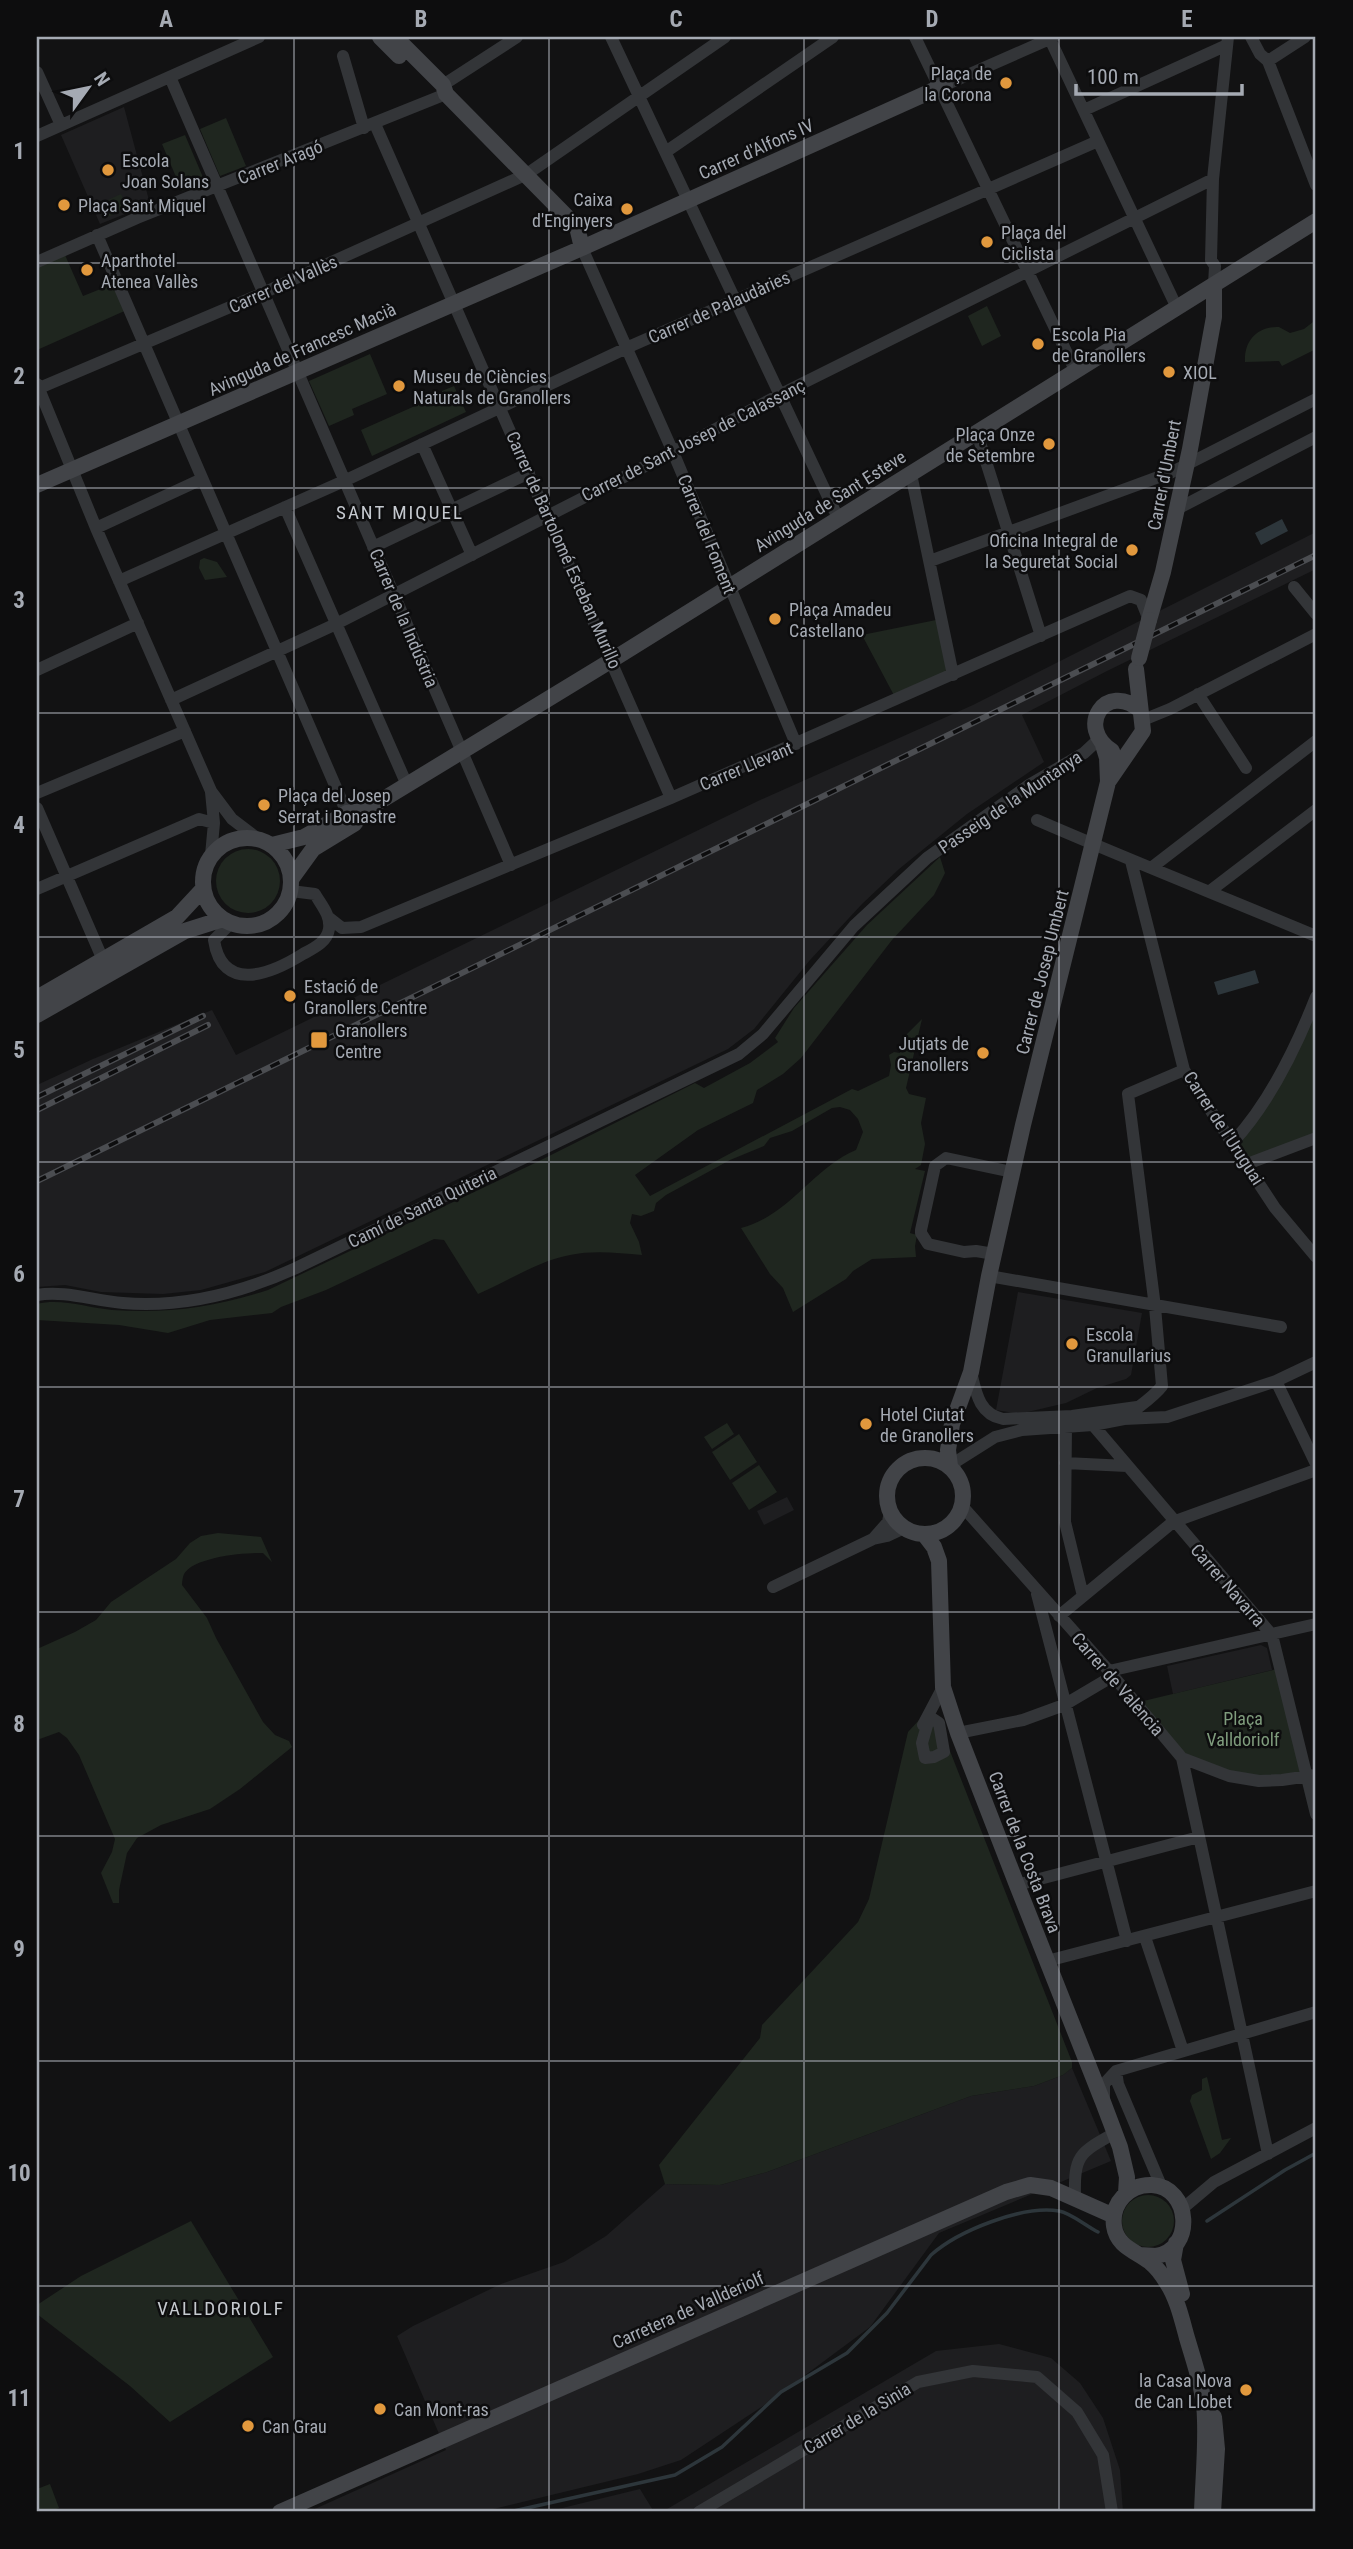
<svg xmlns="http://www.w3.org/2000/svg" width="1353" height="2549" font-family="'Roboto Condensed',sans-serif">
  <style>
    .built { fill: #1e1e20 }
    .green { fill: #1f261f }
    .water { fill: #2d363b }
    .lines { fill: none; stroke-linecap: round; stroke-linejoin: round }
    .stream { stroke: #2d363b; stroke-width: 3.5 }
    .street { stroke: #333538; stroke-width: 12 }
    .secondary { stroke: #424448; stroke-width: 16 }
    .rail-casing { stroke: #4b4d51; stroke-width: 6 }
    .rail { stroke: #0d0d0e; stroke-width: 3.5; stroke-dasharray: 10; stroke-linecap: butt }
    .secondary-bridge { stroke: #424448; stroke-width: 16 }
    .grid { fill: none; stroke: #a5aab3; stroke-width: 2; stroke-opacity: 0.55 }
    .poi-dot { fill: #e1983d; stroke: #0d0d0e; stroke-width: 2.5 }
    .labels { text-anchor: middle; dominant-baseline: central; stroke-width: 5; stroke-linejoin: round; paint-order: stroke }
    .poi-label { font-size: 18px; fill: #a5aab3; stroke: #0d0d0e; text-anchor: start }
    .street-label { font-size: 18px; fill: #a5aab3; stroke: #0d0d0e }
    .park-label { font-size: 18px; fill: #7f9c7d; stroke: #0d0d0e }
    .neighbourhood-label { font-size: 19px; letter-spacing: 2px; fill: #c5c9cf; stroke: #0d0d0e }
    .neatline { fill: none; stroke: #a5aab3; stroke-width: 2.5 }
    .grid-label { font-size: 23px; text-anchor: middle; font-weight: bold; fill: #a5aab3 }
  </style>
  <rect width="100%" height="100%" fill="#121213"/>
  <path class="built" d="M 124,107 L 150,204 L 100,224 L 61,135 Z
    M 1316,532 L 1316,569 L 1107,671 L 1022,715 L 1044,762 L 967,814 L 899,869 L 862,904 L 810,960 L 754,1029 L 728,1049 L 265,1272 L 201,1290 L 163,1294 L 101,1292 L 65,1285 L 37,1287 L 37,1085 L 93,1059 L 212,1010 L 236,1055 L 758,801 L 973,705 Z
    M 1018,1292 L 1142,1313 L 1131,1375 L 1126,1379 L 1097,1388 L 1066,1403 L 1019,1414 L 996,1410 Z
    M 787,1497 L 794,1510 L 764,1525 L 757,1511 Z
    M 1261,1645 L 1267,1648 L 1272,1670 L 1173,1694 L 1167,1666 Z
    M 1072,2068 L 1111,2161 L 939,2233 L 870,2327 L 769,2402 L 681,2460 L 638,2474 L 481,2512 L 308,2512 L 446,2450 L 397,2336 L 413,2326 L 501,2284 L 564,2262 L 606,2236 L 665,2184 L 720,2185 L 767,2172 L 971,2096 L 1034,2086 L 1063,2075 Z
    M 999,2344 L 1051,2358 L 1080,2383 L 1103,2418 L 1120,2470 L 1123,2512 L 662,2512 L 936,2351 Z
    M 640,2489 L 654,2512 L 546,2512 Z"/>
  <path class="green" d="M 226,118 L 246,166 L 220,176 L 200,129 Z
    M 185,135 L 205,182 L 182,191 L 162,144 Z
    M 121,194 L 128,208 L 103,219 L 97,205 Z
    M 65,255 L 83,296 L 118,282 L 129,309 L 37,350 L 37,262 Z
    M 987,306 L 1001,336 L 982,346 L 968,316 Z
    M 1313,322 L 1316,322 L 1316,349 L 1282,366 L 1279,361 L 1245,362 C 1244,340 1258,326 1279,327 L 1290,333 L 1304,329 Z
    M 370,354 L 387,394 L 352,409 L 354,415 L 329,426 L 309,381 Z
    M 454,386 L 466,412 L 372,456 L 361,430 L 442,394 L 442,391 Z
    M 204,558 L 217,562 L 227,577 L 205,580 L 199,568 L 200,560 Z
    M 941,619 L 953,675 L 897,701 L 862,635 Z
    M216 881a32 32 0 1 1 64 0a32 32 0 1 1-64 0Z
    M 940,857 L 945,873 L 934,895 L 892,940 L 801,1058 L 783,1074 L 757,1090 L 753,1103 L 698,1130 L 635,1175 L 650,1196 L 852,1089 L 858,1091 L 889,1076 L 891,1065 L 889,1055 L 894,1052 L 900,1053 L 907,1034 L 922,1019 L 906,1088 L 909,1094 L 926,1098 L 921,1123 L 925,1144 L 921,1165 L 915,1169 L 925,1171 L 910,1233 L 917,1235 L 915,1246 L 916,1257 L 872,1259 L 853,1271 L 846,1279 L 793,1312 L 783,1288 L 770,1274 L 741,1228 C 789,1216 813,1168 856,1150 L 863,1132 L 858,1119 L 850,1110 L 840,1107 L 832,1108 L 792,1131 L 770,1138 L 764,1146 L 730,1160 L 666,1195 L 656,1203 L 654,1211 L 641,1216 L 632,1214 L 630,1223 L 639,1242 L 642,1255 C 618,1253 594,1250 570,1255 C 540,1260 506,1282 478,1294 L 444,1240 L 434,1239 L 326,1290 L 281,1307 L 272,1313 L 210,1320 L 168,1333 L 119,1325 L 37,1320 L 37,1304 C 62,1298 87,1308 112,1310 C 168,1314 215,1307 268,1290 L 535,1163 L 695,1083 L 704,1088 L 750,1063 L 778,1042 L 775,1038 L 794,1008 L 867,925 Z
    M 1316,997 L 1316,1138 L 1247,1164 L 1233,1142 L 1254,1119 Z
    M 727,1423 L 734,1434 L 712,1449 L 704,1437 Z
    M 739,1434 L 757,1462 L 730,1480 L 712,1452 Z
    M 759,1465 L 777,1492 L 749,1510 L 732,1483 Z
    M 218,1533 L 261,1537 L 272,1562 L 263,1553 C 246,1552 193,1557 184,1574 C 183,1576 182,1582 182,1585 L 207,1618 L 216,1638 L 263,1722 L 275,1735 L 289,1741 L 292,1747 L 240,1789 L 210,1809 L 161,1825 L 137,1838 L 127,1853 L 119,1890 L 119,1903 L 113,1903 L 101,1873 L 112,1852 L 115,1839 L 79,1755 L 67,1738 L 59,1732 L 37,1740 L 37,1649 L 75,1632 L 96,1620 L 111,1602 L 176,1559 L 190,1543 L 201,1536 Z
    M 1281,1668 L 1307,1777 L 1258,1781 L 1182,1758 L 1135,1703 Z
    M 919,1720 L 939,1723 L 1072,2062 L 1072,2068 L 1063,2075 L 1034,2086 L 971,2096 L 767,2172 L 720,2185 L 665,2184 L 659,2165 L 760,2038 L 762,2025 L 858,1922 L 869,1899 L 908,1732 Z
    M 1207,2077 L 1222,2140 L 1231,2138 L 1220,2153 L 1211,2159 L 1190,2101 L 1192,2095 L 1202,2090 L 1202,2079 Z
    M1122 2221a26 26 0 1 1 52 0a26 26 0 1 1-52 0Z
    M 191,2221 L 273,2357 L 170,2422 L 130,2386 L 37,2314 L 37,2305 L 81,2276 Z
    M 50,2484 L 59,2508 L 48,2512 L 37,2512 L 37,2489 Z"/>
  <path class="water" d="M 1282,519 L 1288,531 L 1261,545 L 1255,533 Z
    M 1255,970 L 1259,983 L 1218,995 L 1214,982 Z"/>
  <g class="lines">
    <path class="stream" d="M 1207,2221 L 1285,2170 L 1316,2153
      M 509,2512 L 675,2475 L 722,2447 L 781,2392 L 847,2353 L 887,2313 L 931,2255 C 958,2231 1022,2205 1059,2211 C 1071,2213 1086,2226 1098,2232"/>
    <path class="street" d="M 611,37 L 838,518
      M 915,37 L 1076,372
      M 1049,37 L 1177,308
      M 1251,37 L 1260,54 L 1268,61 L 1316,185
      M 343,56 L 364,128
      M 1268,61 L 1305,37
      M 37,72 L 61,125
      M 170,77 L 511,865
      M 443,85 L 517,37
      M 945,85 L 1054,37
      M 1084,110 L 1227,45
      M 375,124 L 671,798
      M 37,136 L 259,37
      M 667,151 L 833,37
      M 97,235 L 347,813
      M 582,248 L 673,452 L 796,744
      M 37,262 L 137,218 L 446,94
      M 1214,285 L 1215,266 L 1211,260 L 1213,179 L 1228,37
      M 37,384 L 96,528 L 211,791 L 232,819 L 257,838
      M 37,389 L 263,293 L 527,174 L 725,37
      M 977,433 L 1041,636
      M 422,444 L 472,555
      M 911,474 L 953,675
      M 285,507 L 407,785
      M 1177,509 L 1316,437
      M 96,528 L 202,479
      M 373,547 L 529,473
      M 930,561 L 1172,472 L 1316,399
      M 119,581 L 344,481 L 633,345 L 1098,141
      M 1294,587 L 1316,614
      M 37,670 L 138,623
      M 1198,694 L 1246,768
      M 171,700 L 336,624 L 667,455 L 779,395 L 1213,179
      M 1143,720 L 1170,709 L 1316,634
      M 211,792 L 214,823 L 211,855
      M 37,793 L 185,731
      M 37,808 L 103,960
      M 1037,820 C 1129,860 1223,897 1316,936
      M 1131,861 L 1184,1070 L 1275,1208 L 1316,1257
      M 1151,868 L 1316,741
      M 37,889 L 199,819 L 214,823
      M 1210,891 L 1316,810
      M 328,917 L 342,928 L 361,927 L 671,798 L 1130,596 L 1141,600 L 1149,620
      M 231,923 L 214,940 C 222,994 271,974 303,954 C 314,948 327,942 329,929 C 331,915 321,905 315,894 L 291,891
      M 1233,1142 C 1270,1102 1296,1048 1316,997
      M 1247,1164 L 1316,1138
      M 994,1254 L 976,1251 L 964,1252 L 928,1244 L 921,1233 L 921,1230 L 935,1166 L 946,1158 L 1012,1172
      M 989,1276 L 1281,1327
      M 37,1295 C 65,1290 94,1301 123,1303 C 183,1308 241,1293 296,1268 L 739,1054 L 763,1034 L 854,926 L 927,858 L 1029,785 L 1084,753 L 1099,739
      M 971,1372 C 976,1393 979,1414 1003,1419 L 1072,1416 L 1137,1407
      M 1276,1381 L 1316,1464
      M 1124,1419 C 1137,1407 1152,1399 1162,1386 L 1155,1307 L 1128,1094 L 1184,1070
      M 1093,1425 L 1272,1635 L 1316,1814
      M 1066,1427 L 1065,1522 L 1083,1596
      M 1065,1463 L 1127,1466
      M 952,1468 L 957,1461 L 995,1437 L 1022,1430 L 1093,1425 L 1124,1419 L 1167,1417 L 1276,1381 L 1316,1362
      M 963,1507 L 1109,1671 L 1182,1758 L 1229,1776 L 1259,1781 L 1282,1780 L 1316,1775
      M 873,1539 L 888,1522 L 890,1511
      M 773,1587 L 873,1539 L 887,1536 L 904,1528
      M 1037,1594 L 1127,1941
      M 1059,1616 L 1173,1522 L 1316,1470
      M 1109,1671 L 1316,1624
      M 933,1719 L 939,1723 L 944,1752 L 934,1757 L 925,1758 L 922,1743 L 928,1722 Z
      M 923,1725 L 943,1687
      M 958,1733 L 1023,1720 L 1064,1705 L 1113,1676
      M 1182,1758 L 1268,2154
      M 1017,1885 L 1199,1837
      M 1145,1937 L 1183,2051
      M 1047,1961 L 1316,1891
      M 1116,2071 L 1118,2084 L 1162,2188
      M 1104,2098 L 1104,2084 L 1116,2071 L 1316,2012
      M 1075,2197 C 1074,2155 1079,2153 1115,2133
      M 1182,2209 L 1214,2182 L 1316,2128
      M 699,2512 L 918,2382 L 973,2371 L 1037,2377 L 1077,2412 L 1103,2455 L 1112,2512"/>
    <path class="secondary" d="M 380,37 L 399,56
      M 395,37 L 443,85 L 446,94 L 577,227 L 582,248
      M 37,485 L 582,248 L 945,85
      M 1149,620 L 1163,572 L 1190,449 L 1214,317 L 1214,285
      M 1112,751 C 1075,727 1106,681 1140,710
      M 1108,782 L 1143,731 L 1136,669
      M203 882a44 44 0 1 1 88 0a44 44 0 1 1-88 0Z
      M 272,845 L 304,837 L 347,813 L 364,811
      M 292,878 L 313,849 L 354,824 L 364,811 L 612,660 L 1316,221
      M 37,998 L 177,917 L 203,889
      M 37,1015 L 185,931 L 223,919
      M887 1496a38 38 0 1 1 76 0a38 38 0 1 1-76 0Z
      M 950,1466 L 948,1450 L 952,1424 L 971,1372 L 989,1276 L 1023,1125 L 1108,782 L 1107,758 L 1103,745
      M 924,1534 L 934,1547 L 939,1561 L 943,1687 L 958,1733 L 1017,1885 L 1103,2102 L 1120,2147 L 1127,2177 L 1126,2193
      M 1176,2243 L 1173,2260 L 1182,2294
      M 1140,2255 C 1145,2255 1151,2256 1156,2256 C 1195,2250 1191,2187 1152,2185 C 1129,2184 1111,2203 1114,2226 C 1117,2247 1136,2251 1150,2262 C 1156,2267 1163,2276 1167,2283 C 1177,2298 1182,2320 1187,2338 C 1195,2365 1205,2393 1205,2421 C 1206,2451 1203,2482 1202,2512
      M 280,2512 L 1006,2192 L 1030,2185 L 1051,2188 L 1114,2216
      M 1213,2512 L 1217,2449 L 1214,2417"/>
    <g class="rail-casing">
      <path id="rail" d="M 37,1097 L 203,1016
        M 37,1110 L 208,1025
        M 37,1181 L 1316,555"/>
    </g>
    <use href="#rail" class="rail"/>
    <path class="secondary-bridge" d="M 1139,658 L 1149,620"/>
  </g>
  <path class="grid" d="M 294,37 L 294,2512M 549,37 L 549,2512M 804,37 L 804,2512M 1059,37 L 1059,2512M 37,263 L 1316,263M 37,488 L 1316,488M 37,713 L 1316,713M 37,937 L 1316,937M 37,1162 L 1316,1162M 37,1387 L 1316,1387M 37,1612 L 1316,1612M 37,1836 L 1316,1836M 37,2061 L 1316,2061M 37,2286 L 1316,2286"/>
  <g class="poi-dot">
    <circle cx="1006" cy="83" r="7"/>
    <circle cx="108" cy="170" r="7"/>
    <circle cx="64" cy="205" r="7"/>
    <circle cx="627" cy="209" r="7"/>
    <circle cx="987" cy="242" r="7"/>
    <circle cx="87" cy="270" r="7"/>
    <circle cx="1038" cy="344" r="7"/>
    <circle cx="1169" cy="372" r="7"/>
    <circle cx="399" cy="386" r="7"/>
    <circle cx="1049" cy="444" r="7"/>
    <circle cx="1132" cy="550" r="7"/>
    <circle cx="775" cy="619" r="7"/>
    <circle cx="264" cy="805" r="7"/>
    <circle cx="290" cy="996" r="7"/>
    <rect x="310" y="1031" width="18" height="18" rx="3.5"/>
    <circle cx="983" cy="1053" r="7"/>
    <circle cx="1072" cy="1344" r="7"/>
    <circle cx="866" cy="1424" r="7"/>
    <circle cx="1246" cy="2390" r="7"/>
    <circle cx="380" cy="2409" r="7"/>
    <circle cx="248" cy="2426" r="7"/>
  </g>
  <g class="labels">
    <g class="poi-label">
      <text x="992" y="73" text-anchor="end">Plaça de<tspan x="992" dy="21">la Corona</tspan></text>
      <text x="122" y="160">Escola<tspan x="122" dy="21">Joan Solans</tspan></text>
      <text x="613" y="199" text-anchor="end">Caixa<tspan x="613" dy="21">d'Enginyers</tspan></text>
      <text x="78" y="205">Plaça Sant Miquel</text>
      <text x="1001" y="232">Plaça del<tspan x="1001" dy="21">Ciclista</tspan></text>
      <text x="101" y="260">Aparthotel<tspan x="101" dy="21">Atenea Vallès</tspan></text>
      <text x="1052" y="334">Escola Pia<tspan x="1052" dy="21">de Granollers</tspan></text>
      <text x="1183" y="372">XIOL</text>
      <text x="413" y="376">Museu de Ciències<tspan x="413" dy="21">Naturals de Granollers</tspan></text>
      <text x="1035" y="434" text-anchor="end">Plaça Onze<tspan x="1035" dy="21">de Setembre</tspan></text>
      <text x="1118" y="540" text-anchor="end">Oficina Integral de<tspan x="1118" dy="21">la Seguretat Social</tspan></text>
      <text x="789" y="609">Plaça Amadeu<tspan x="789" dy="21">Castellano</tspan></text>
      <text x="278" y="795">Plaça del Josep<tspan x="278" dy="21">Serrat i Bonastre</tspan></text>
      <text x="304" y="986">Estació de<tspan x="304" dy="21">Granollers Centre</tspan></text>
      <text x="335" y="1030">Granollers<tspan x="335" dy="21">Centre</tspan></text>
      <text x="969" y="1043" text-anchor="end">Jutjats de<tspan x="969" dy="21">Granollers</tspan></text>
      <text x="1086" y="1334">Escola<tspan x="1086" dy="21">Granullarius</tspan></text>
      <text x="880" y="1414">Hotel Ciutat<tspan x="880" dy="21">de Granollers</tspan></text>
      <text x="1232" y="2380" text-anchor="end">la Casa Nova<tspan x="1232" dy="21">de Can Llobet</tspan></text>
      <text x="394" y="2409">Can Mont-ras</text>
      <text x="262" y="2426">Can Grau</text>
    </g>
    <g class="street-label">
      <text transform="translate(756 149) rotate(-24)">Carrer d'Alfons IV</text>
      <text transform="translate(280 162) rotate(-22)">Carrer Aragó</text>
      <text transform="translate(283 284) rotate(-24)">Carrer del Vallès</text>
      <text transform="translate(719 307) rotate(-24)">Carrer de Palaudàries</text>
      <text transform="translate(302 349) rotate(-24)">Avinguda de Francesc Macià</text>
      <text transform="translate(693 440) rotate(-27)">Carrer de Sant Josep de Calassanç</text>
      <text transform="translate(1164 475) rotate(-79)">Carrer d'Umbert</text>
      <text transform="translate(830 501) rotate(-32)">Avinguda de Sant Esteve</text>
      <text transform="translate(707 534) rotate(68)">Carrer del Foment</text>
      <text transform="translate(564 550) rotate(66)">Carrer de Bartolomé Esteban Murillo</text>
      <text transform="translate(404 618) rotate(67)">Carrer de la Indústria</text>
      <text transform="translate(746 766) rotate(-23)">Carrer Llevant</text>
      <text transform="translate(1010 802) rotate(-34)">Passeig de la Muntanya</text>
      <text transform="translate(1042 972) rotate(-76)">Carrer de Josep Umbert</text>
      <text transform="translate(1224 1128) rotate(57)">Carrer de l'Uruguai</text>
      <text transform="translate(422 1207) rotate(-26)">Camí de Santa Quiteria</text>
      <text transform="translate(1228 1585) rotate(49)">Carrer Navarra</text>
      <text transform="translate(1118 1684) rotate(49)">Carrer de València</text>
      <text transform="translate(1025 1852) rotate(69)">Carrer de la Costa Brava</text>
      <text transform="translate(688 2310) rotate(-24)">Carretera de Vallderiolf</text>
      <text transform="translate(857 2418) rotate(-31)">Carrer de la Sinia</text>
    </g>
    <g class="park-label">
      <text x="1243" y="1718">Plaça<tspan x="1243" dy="21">Valldoriolf</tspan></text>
    </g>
    <g class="neighbourhood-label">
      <text x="400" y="512">SANT MIQUEL</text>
      <text x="221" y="2308">VALLDORIOLF</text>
    </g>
  </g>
  <rect width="1353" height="2549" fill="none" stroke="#0d0d0e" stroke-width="77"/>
  <g transform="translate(88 88) rotate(57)" stroke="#0d0d0e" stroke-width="5" paint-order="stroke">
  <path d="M0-5L12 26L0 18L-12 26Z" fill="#a5aab3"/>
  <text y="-10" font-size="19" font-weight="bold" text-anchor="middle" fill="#a5aab3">N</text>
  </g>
  <path d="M1076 84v10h166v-10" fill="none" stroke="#a5aab3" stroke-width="3.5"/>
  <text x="1087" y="84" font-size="21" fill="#a5aab3" stroke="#0d0d0e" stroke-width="5" paint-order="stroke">100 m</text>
  <rect x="38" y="38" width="1276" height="2472" class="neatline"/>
  <g class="grid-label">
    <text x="166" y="27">A</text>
    <text x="421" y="27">B</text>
    <text x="676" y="27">C</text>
    <text x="932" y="27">D</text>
    <text x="1187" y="27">E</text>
    <text x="19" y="159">1</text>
    <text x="19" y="384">2</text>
    <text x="19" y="608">3</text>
    <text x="19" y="833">4</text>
    <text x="19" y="1058">5</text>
    <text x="19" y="1282">6</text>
    <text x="19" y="1507">7</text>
    <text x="19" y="1732">8</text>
    <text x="19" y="1957">9</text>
    <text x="19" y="2181">10</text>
    <text x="19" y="2406">11</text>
  </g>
</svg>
